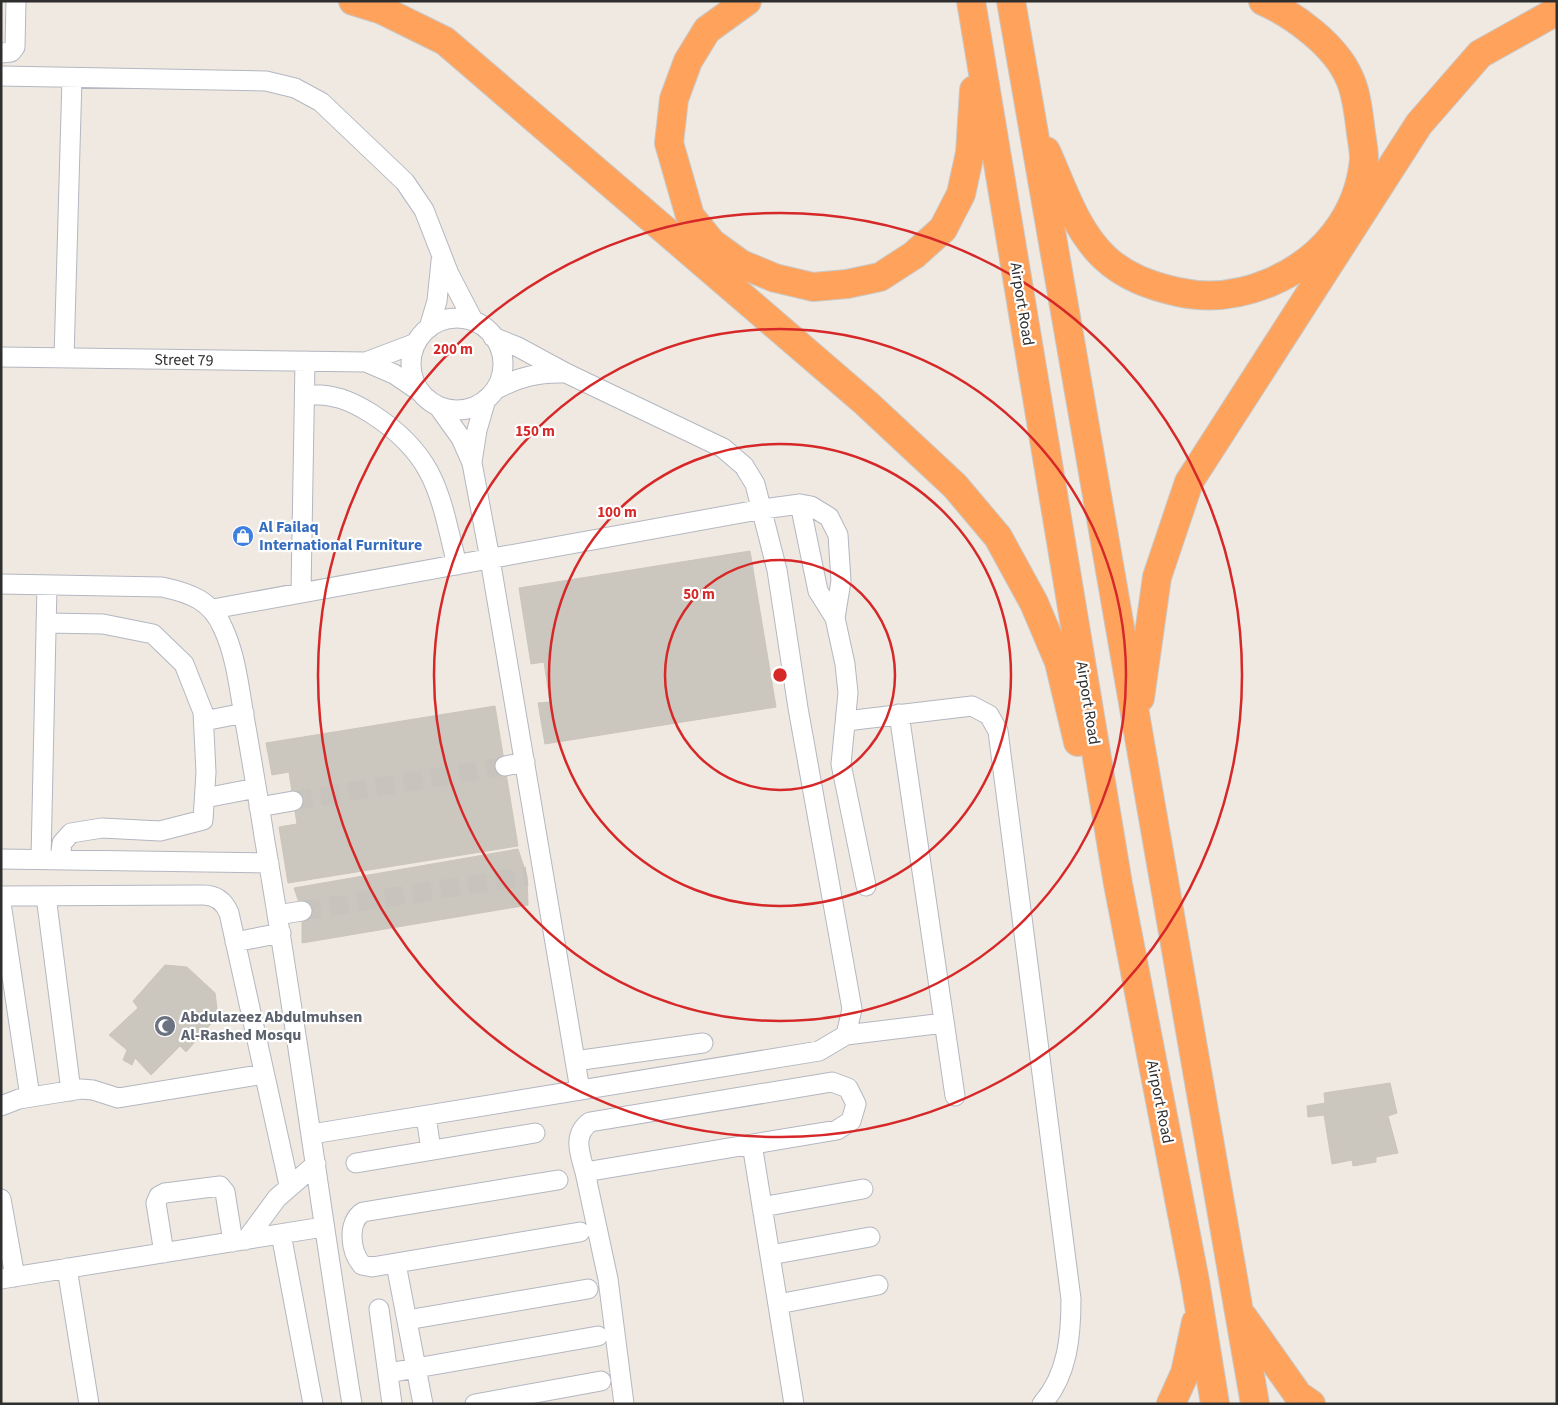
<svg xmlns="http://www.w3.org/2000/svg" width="1558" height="1405" font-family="'Source Sans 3',sans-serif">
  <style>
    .building { fill: #cbc7bf; stroke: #cbc5ba }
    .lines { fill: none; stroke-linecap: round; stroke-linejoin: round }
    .minor-tunnel { stroke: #c8c4bd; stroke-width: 19; stroke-dasharray: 19 9; stroke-linecap: butt }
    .minor-casing { stroke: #b4b7c1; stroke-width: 21 }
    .highway-casing { stroke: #c9c9c9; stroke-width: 30 }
    .minor { stroke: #fff; stroke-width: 19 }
    .highway { stroke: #ffa35c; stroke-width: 28 }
    .ring { fill: none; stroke: #d62828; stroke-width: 2.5 }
    .labels { text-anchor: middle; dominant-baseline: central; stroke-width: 4.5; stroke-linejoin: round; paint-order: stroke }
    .street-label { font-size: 16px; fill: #2e2e2e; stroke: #fff }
    .shop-label { font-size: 16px; font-weight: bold; fill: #366cbe; stroke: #fff; text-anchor: start }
    .worship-label { font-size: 16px; font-weight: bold; fill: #5b616d; stroke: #fff; text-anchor: start }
    .centre { fill: #d62828; stroke: #fff; stroke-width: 2.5 }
    .ring-label { font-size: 15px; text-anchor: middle; font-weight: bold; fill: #d62828; stroke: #fff; stroke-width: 4.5; stroke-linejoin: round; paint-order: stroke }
  </style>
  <rect width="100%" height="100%" fill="#efe9e1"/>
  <path class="building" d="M 750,551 L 776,707 L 545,744 L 538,703 L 550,702 L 544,662 L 531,664 L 519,588 Z
    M 495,706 L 518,846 L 288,883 L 279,827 L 297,824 L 289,772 L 272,775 L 266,743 Z
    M 518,849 L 527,876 L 528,905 L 302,943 L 302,911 L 294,888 Z
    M 165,965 L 187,967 L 215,993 L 218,1016 L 186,1052 L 180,1046 L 151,1075 L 135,1058 L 132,1065 L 123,1060 L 127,1050 L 109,1035 L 138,1008 L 133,1001 Z
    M 1390,1083 L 1397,1113 L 1388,1116 L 1398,1153 L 1376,1157 L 1376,1162 L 1353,1166 L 1352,1160 L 1332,1164 L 1324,1115 L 1308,1117 L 1307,1106 L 1325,1103 L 1324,1093 Z"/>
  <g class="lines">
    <path class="minor-tunnel" d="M 293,801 L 505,766
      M 302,911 L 527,876"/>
    <g class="minor-casing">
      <path id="minor" d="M 1,53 L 11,52 L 15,47 L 16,1
        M 1,76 L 266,81 L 295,88 L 321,102 L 405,182 L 424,210 L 449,274 L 474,322
        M411 364a46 46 0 1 1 92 0a46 46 0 1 1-92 0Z
        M 429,328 L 437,301 L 441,261
        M 1,357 L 366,362 L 416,343
        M 64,358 L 72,78
        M 366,362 L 394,374 L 419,391
        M 495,390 C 518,377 539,372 565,373
        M 305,395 C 332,393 350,400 372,414 C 437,456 440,496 457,565
        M 438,406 L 461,438 L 472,463 L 490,559 L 580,1090
        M 472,462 L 477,430 L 486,399
        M 800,504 L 818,591 L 835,618
        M 1,584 L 162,587 C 190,593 211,600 223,628 C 236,656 239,687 244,716 C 251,756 258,796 264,836 C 297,1025 321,1215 352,1404
        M 301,593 L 305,361
        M 213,609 L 763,509 L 800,504 L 811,506 L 829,517 L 838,535 L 841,581 L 835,618 L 845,664 L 848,693 L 841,764 L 866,886
        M 46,623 L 103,624 L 153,634 L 184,664 L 203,712 L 206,772 L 203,820 L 160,831 L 102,828 L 71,833 L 62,843 L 60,860
        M 899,714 L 955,1096
        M 204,721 L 244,713
        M 846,721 L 972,706 L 989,715 L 998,731 L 1071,1299 C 1071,1335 1068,1375 1042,1404
        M 505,766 L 525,762
        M 205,798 L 256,788
        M 259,807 L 293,801
        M 1,859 L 269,863
        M 41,859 L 47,585
        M 1,896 L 203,895 C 215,895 224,901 229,913 L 289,1185
        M 46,896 L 71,1091
        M 1,903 L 30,1097
        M 277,915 L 302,911
        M 235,942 L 281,933
        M 846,1035 L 944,1023
        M 575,1061 L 703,1043
        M 832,1082 L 848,1088 L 856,1104 L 851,1121 L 837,1130 L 585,1172 C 580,1154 572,1135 590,1122 Z
        M 1,1106 L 19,1099 L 81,1089 L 93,1090 L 118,1098 L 264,1074
        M 426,1116 L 431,1150
        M 312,1134 L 819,1051 L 846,1035 L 852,1009 L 798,708 L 777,570 L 755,484 L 744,466 L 723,448 L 566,373 L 518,347 L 493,337
        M 752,1144 L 794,1404
        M 356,1163 L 535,1133
        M 585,1172 L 608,1279 L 624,1404
        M 558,1180 L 363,1212 C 347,1222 350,1251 362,1265 L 372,1267 L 580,1232
        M 1,1199 L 15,1277
        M 762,1207 L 863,1189
        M 281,1234 L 313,1404
        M 246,1240 L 277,1198 L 316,1164
        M 164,1253 L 156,1203 L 159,1196 L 165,1193 L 220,1186 L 225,1192 L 233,1242
        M 770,1255 L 870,1237
        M 396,1264 L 423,1404
        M 67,1268 L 89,1404
        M 1,1279 L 323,1227
        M 778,1304 L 878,1285
        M 379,1309 L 392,1404
        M 407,1320 L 588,1289
        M 388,1373 L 598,1336
        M 475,1404 L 601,1381"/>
    </g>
    <g class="highway-casing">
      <path id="highway" d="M 353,1 L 382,10 L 445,41 L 866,403 L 955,486 L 998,537 L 1034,603 L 1059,662 L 1078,742
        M 747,1 L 707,30 L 688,61 L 674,99 L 669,143 L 690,216 L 712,243 L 741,264 L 775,278 L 813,287 L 847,284 L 880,277 L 914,255 L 943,229 L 961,194 L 970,153 L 974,90
        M 971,1 L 1118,884 L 1195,1281 L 1215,1404
        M 1011,1 L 1255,1404
        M 1046,151 C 1062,186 1075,229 1104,257 C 1125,277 1151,286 1178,292 C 1210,299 1241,295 1271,282 C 1322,260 1359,216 1364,159 C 1364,148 1361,136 1360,125 C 1358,110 1356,91 1349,77 C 1335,45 1294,15 1263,1
        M 1140,698 L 1157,577 L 1189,482 L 1419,124 L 1480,54 L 1557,11
        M 1243,1317 L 1298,1395 L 1311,1404
        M 1171,1404 L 1185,1373 L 1196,1322"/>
    </g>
    <use href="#minor" class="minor"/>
    <use href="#highway" class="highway"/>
  </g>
  <g class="ring">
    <circle cx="780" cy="675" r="115"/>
    <circle cx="780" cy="675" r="231"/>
    <circle cx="780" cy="675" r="346"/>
    <circle cx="780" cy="675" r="462"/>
  </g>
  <defs>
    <g id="shop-disc" transform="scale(1.125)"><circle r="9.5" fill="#3f7fe0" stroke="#fff"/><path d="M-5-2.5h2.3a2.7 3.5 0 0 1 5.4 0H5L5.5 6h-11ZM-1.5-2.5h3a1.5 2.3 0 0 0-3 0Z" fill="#fff"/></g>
    <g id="mosque-disc" transform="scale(1.125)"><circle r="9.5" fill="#6b7280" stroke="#fff"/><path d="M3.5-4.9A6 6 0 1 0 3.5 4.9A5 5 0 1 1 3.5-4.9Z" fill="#fff"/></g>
  </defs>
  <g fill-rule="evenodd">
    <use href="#shop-disc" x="243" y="536"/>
    <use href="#mosque-disc" x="165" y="1026"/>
  </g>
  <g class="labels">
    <g class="street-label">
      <text transform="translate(1022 304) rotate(81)">Airport Road</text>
      <text transform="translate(184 360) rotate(1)">Street 79</text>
      <text transform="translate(1088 703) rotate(81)">Airport Road</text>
      <text transform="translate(1160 1102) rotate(79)">Airport Road</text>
    </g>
    <g class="shop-label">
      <text x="259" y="527">Al Failaq<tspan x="259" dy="18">International Furniture</tspan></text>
    </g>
    <g class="worship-label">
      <text x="181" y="1017">Abdulazeez Abdulmuhsen<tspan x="181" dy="18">Al-Rashed Mosqu</tspan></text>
    </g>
  </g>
  <circle cx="780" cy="675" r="8" class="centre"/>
  <g class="ring-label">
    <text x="453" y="354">200 m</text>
    <text x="535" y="436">150 m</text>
    <text x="617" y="517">100 m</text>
    <text x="699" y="599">50 m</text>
  </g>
  <rect width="1558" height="1405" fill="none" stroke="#2e2e2e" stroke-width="5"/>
</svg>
